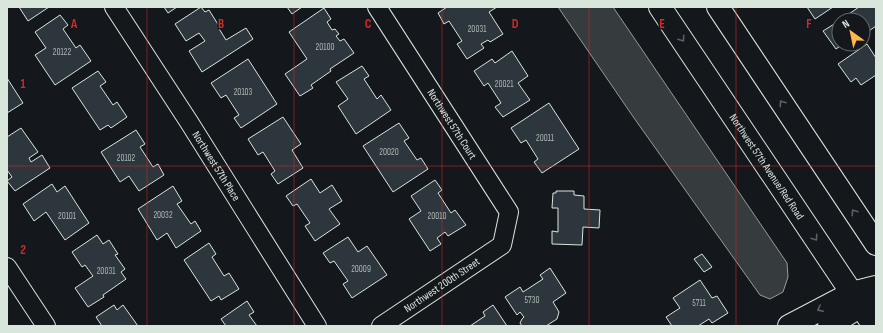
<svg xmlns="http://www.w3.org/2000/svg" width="883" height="333" font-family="'Sofia Sans Condensed',sans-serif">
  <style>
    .water { fill: #363b3e; stroke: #939e99 }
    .building { fill: #2c363c; stroke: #d8e6dc }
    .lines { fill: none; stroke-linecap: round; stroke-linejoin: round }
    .street-casing { stroke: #d8e6dc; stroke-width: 20 }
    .secondary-casing { stroke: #d8e6dc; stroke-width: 24 }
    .primary-casing { stroke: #d8e6dc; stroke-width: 24 }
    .street { stroke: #14181c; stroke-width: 18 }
    .secondary { stroke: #14181c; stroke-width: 22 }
    .primary { stroke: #14181c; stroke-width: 22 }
    .oneway { stroke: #59605f }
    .grid { fill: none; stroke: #d62828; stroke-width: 1; stroke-opacity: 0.55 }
    .labels { text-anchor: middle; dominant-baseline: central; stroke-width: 3; stroke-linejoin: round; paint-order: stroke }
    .number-label { font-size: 9px; fill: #adbab4 }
    .street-label { font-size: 11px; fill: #d8e6dc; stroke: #14181c }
    .grid-label { font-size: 13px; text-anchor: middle; font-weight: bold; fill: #d62828; stroke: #14181c; stroke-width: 3; stroke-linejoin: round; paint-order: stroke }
  </style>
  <rect width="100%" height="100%" fill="#14181c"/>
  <path class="water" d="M 558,7 L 613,7 L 787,263 L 788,277 L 783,292 L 770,299 L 760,295 L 634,118 Z"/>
  <path class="building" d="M 19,7 L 49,7 L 28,21 Z
    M 164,7 L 177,7 L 168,13 Z
    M 201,7 L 205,12 L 209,10 L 219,26 L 218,27 L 226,40 L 246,28 L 253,39 L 202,72 L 189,51 L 205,41 L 199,33 L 186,41 L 175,24 Z
    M 287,7 L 302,7 L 292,14 Z
    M 447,7 L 497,7 L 489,12 L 503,34 L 490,42 L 488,40 L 481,44 L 484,48 L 467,59 L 457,44 L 462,41 L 449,21 L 444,24 L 438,13 Z
    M 807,7 L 833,7 L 815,19 Z
    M 859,7 L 876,7 L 876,26 L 863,35 L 863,20 L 840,20 Z
    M 324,8 L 331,19 L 327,22 L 332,30 L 335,29 L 339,34 L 336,36 L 340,41 L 344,39 L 354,53 L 330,69 L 331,71 L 311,85 L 313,88 L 300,96 L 285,74 L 307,59 L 289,32 Z
    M 60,15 L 68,25 L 63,29 L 76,48 L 80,45 L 91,61 L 55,85 L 35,55 L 46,48 L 35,32 Z
    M 839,21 L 839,44 L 843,44 L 836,49 L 823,31 Z
    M 867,44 L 876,58 L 876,75 L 861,85 L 856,78 L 851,82 L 838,64 Z
    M 512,51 L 528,76 L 518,83 L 530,100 L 503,117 L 495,107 L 501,103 L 488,83 L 484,86 L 474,71 L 492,59 L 495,63 Z
    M 248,59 L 277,104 L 241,128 L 234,118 L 239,115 L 226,95 L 221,98 L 211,83 Z
    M 362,66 L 369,76 L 364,79 L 377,99 L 381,95 L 391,110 L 356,134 L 338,106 L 348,99 L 336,82 Z
    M 98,71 L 106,82 L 100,86 L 113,105 L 117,102 L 127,117 L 111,128 L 108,125 L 100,130 L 72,88 Z
    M 7,78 L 23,103 L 7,113 Z
    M 549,103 L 579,149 L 542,173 L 534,162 L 538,159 L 526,140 L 521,143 L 511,128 Z
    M 283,117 L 301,144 L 292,150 L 303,168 L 278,184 L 271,174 L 275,171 L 263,152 L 258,155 L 248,139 Z
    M 399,123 L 409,138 L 404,141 L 417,160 L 421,158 L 428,169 L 393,192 L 363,146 Z
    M 21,128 L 38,152 L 29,158 L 31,162 L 42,155 L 50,168 L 15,191 L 7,181 L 12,177 L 7,170 L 7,137 Z
    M 136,130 L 145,144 L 140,147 L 153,167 L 158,164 L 164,175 L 139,191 L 129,176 L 120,182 L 101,152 Z
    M 311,179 L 320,193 L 332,185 L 342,201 L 329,209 L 340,224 L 315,241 L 305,226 L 310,223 L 297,204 L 293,206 L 286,196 Z
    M 435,180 L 442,190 L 438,193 L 451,213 L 455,210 L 466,225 L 448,236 L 445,232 L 437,238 L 441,244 L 430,251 L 409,219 L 421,211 L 411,196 Z
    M 52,184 L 57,192 L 65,186 L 89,223 L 65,240 L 46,212 L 34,221 L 23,204 Z
    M 173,186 L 182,201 L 177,204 L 191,224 L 195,221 L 201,231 L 176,248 L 167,233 L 157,240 L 138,209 Z
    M 556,191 L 574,191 L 574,195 L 584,196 L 584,209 L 600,210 L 599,228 L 583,227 L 582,245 L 552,244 L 552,231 L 558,232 L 558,208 L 552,208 L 553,193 L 556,193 Z
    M 97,235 L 103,244 L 109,240 L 118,254 L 115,255 L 125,269 L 121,272 L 126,279 L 103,295 L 104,297 L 88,307 L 75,288 L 93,276 L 85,265 L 82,267 L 72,252 Z
    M 348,237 L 358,252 L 367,246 L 387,275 L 352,298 L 343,284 L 348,281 L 334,261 L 330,263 L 323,253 Z
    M 209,243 L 216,254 L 212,257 L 224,276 L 229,273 L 239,289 L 221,300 L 219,296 L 211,301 L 184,260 Z
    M 702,254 L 712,267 L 704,272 L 694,259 Z
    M 550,268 L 566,293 L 553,302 L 559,312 L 557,319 L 546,326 L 522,326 L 520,323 L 522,319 L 524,317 L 520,312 L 517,315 L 505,297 L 520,287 L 523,292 L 543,279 L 540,275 Z
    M 700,280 L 712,298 L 717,296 L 728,313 L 712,323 L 709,319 L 698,326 L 672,326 L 666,317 L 680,308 L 673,298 Z
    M 247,301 L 254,312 L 249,315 L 257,326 L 226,326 L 221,319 Z
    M 114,305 L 117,310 L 123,305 L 138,326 L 102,326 L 96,317 Z
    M 493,305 L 507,326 L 470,326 L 485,316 L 483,312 Z"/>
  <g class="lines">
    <g class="street-casing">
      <g id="street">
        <path id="s1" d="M 114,7 L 189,122 L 317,326"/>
        <path id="s2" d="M 377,7 L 509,212 L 502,245 L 381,326"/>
        <path d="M 7,267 L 46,326"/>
      </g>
    </g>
    <g class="secondary-casing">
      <path id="secondary" d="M 789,326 L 852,293 L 876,287
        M 829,326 L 876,296"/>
    </g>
    <g class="primary-casing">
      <g id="primary">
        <path id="s3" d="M 660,7 L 770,171 L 874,326"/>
        <path d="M 718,7 L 876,244"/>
      </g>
    </g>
    <use href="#street" class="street"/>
    <use href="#secondary" class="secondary"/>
    <use href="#primary" class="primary"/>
  </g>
  <defs><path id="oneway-chevron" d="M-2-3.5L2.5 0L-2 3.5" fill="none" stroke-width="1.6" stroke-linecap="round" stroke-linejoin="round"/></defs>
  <g class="oneway">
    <use href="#oneway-chevron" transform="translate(682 39) rotate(56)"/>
    <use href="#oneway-chevron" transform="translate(782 103) rotate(-124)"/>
    <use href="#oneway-chevron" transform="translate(854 212) rotate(-124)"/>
    <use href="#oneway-chevron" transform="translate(815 238) rotate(56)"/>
    <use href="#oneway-chevron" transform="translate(820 309) rotate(153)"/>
  </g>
  <path class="grid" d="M 147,7 L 147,326M 294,7 L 294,326M 442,7 L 442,326M 589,7 L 589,326M 736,7 L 736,326M 7,166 L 876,166"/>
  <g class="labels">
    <g class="number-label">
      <text x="477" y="29">20031</text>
      <text x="325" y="47">20100</text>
      <text x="62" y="52">20122</text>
      <text x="504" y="84">20021</text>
      <text x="243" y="92">20103</text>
      <text x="545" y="138">20011</text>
      <text x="389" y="152">20020</text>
      <text x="126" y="158">20102</text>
      <text x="163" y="215">20032</text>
      <text x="67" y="216">20101</text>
      <text x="437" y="216">20010</text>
      <text x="361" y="269">20009</text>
      <text x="106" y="271">20031</text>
      <text x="532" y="300">5730</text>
      <text x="699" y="303">5711</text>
    </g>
    <g class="street-label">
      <text stroke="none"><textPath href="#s2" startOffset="139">Northwest 57th Court</textPath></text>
      <text stroke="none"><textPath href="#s1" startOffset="189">Northwest 57th Place</textPath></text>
      <text stroke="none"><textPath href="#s3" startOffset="192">Northwest 57th Avenue/Red Road</textPath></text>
      <text transform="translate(442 285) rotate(-34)">Northwest 200th Street</text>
    </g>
  </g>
  <g class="grid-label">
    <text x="74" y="28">A</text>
    <text x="221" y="28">B</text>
    <text x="368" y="28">C</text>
    <text x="515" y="28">D</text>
    <text x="662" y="28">E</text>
    <text x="809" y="28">F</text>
    <text x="23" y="88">1</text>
    <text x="23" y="254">2</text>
  </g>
  <rect width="883" height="333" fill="none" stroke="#d8e6dc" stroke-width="16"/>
  <g transform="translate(851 32) rotate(327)"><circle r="19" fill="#14181c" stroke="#626a69"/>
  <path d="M0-3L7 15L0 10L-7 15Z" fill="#ffb74d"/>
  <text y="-6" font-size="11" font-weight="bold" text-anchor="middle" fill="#d8e6dc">N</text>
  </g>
</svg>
